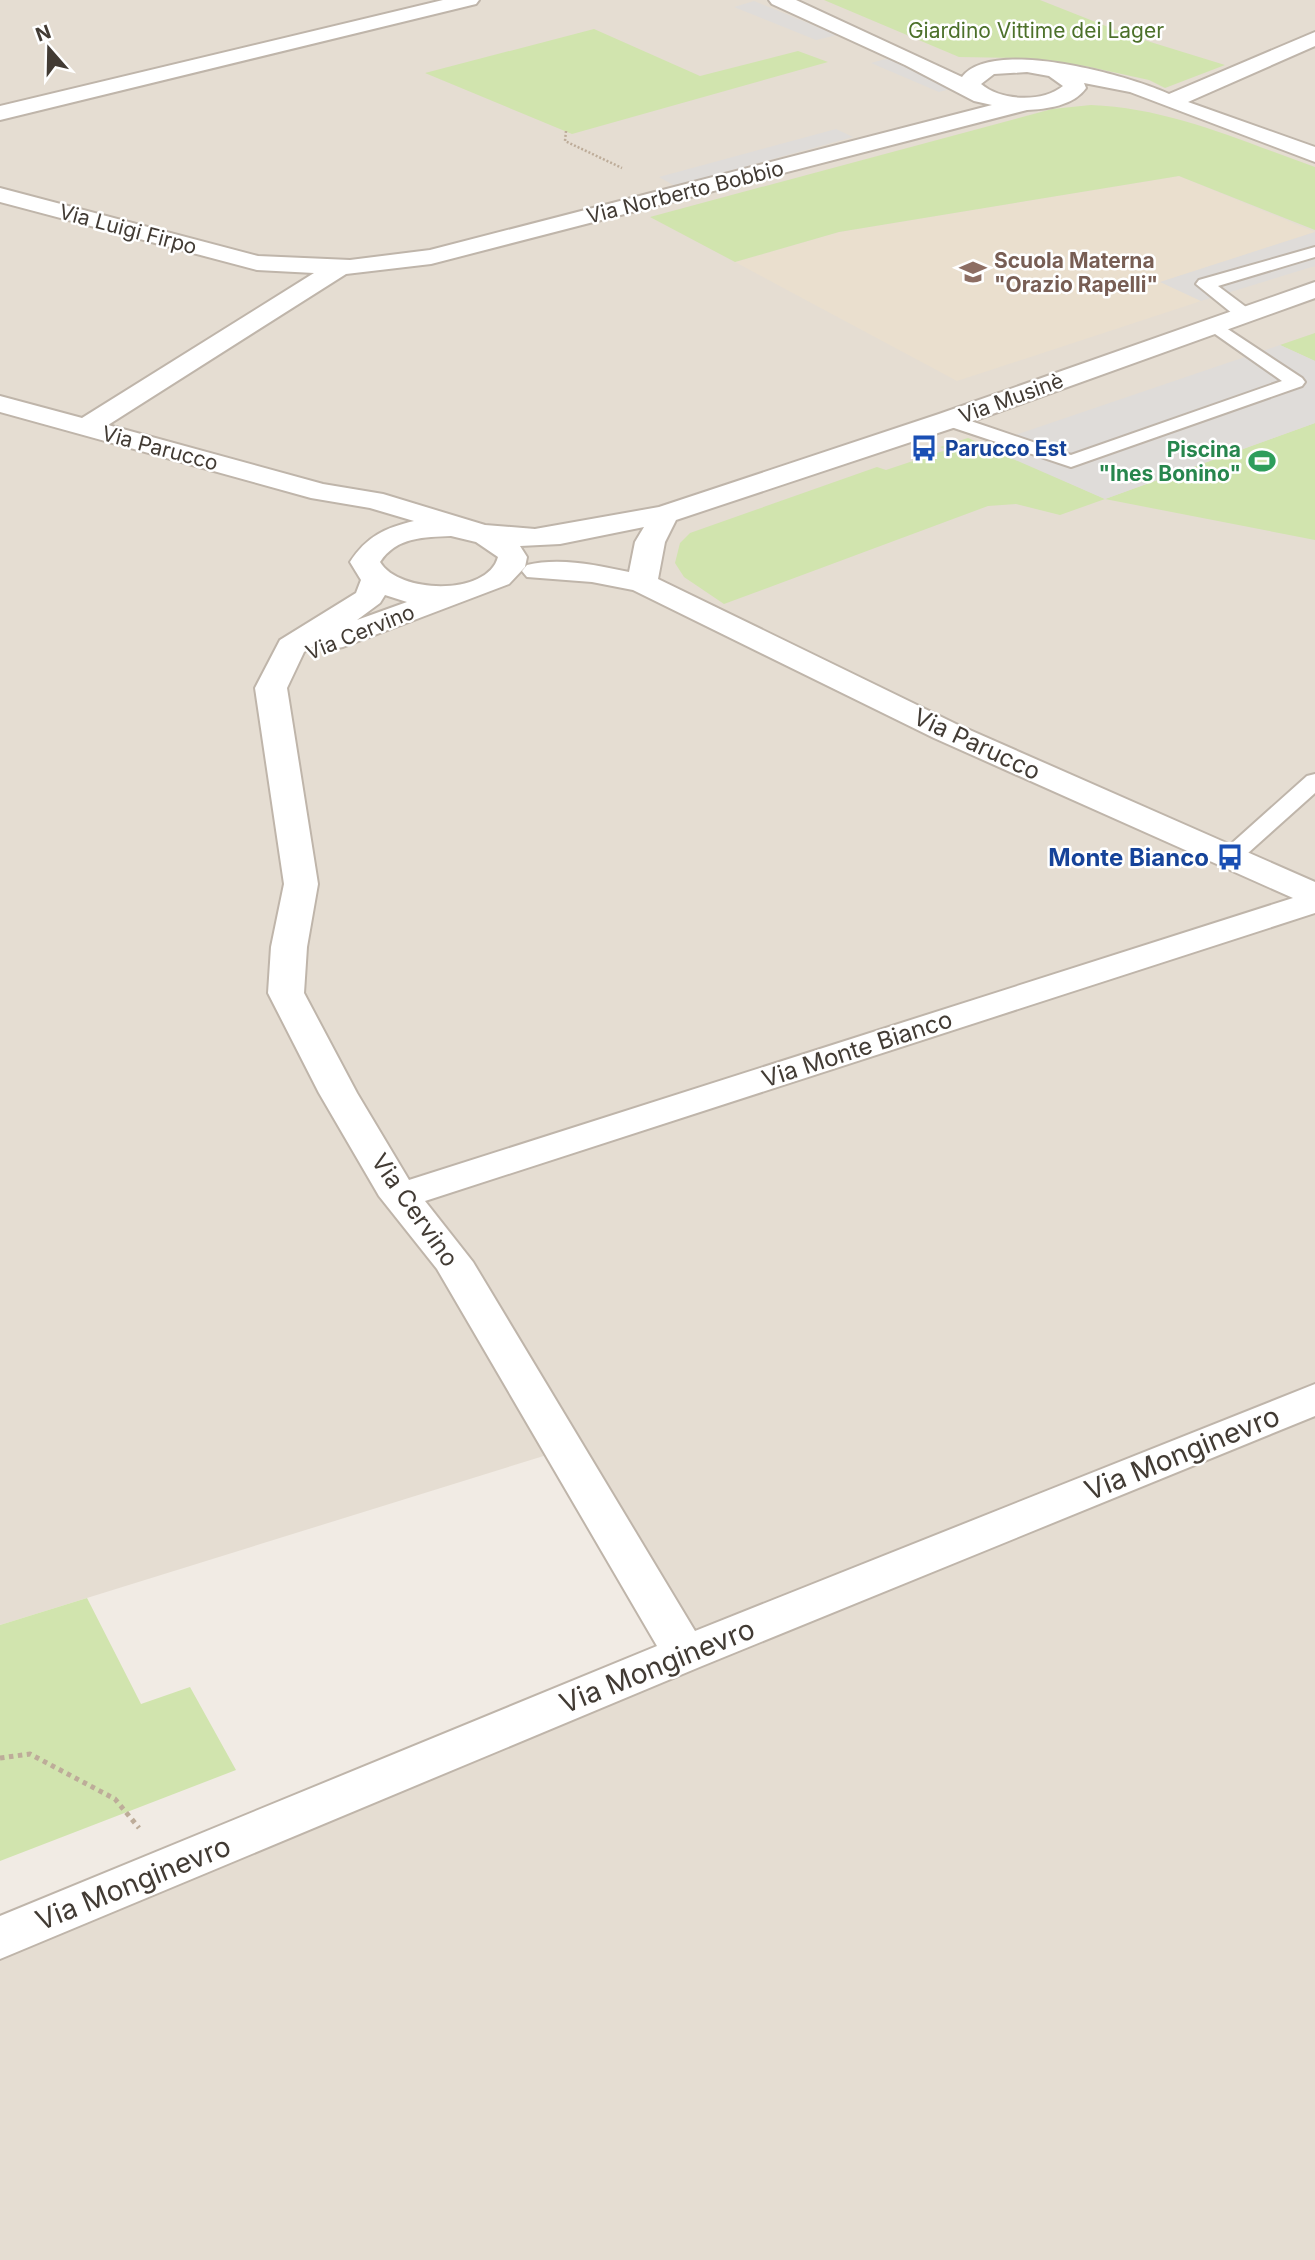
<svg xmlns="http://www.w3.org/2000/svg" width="1315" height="2260" font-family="Inter,sans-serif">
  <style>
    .residential { fill: #e5ddd2 }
    .education { fill: #eadfce }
    .green { fill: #d1e4ae }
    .parking { fill: #dfdcd9 }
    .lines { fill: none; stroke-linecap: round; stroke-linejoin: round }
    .service-casing { stroke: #bfb5aa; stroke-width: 4 }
    .minor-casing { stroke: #bfb5aa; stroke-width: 4 }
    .path-far1 { stroke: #bdac99; stroke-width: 2.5; stroke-dasharray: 2 2; stroke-linecap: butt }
    .path { stroke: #bdac99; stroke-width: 5; stroke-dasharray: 4.5 4.5; stroke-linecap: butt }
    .service { fill: #fff; fill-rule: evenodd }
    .minor { fill: #fff; fill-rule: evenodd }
    .labels { text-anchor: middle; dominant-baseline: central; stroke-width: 5; stroke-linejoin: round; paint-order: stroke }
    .far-park-label { font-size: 21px; fill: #4d712b; stroke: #fff }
    .far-street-label { font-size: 21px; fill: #423b34; stroke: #fff }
    .far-education-label { font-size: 21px; font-weight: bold; fill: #785e54; stroke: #fff; text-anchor: start }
    .far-transit-label { font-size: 21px; font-weight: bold; fill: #164399; stroke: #fff; text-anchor: start }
    .far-leisure-label { font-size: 21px; font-weight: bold; fill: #27864d; stroke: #fff; text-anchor: end }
    .street-label { font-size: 24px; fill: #423b34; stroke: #fff }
    .transit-label { font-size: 24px; font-weight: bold; fill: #164399; stroke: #fff; text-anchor: end }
    .near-street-label { font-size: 28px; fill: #423b34; stroke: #fff }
  </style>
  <rect width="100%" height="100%" fill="#f1ebe4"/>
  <path class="residential" d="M 0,0 L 1315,0 L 1315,2260 L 0,2260 L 0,1938 L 684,1654 L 563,1450 L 0,1625 L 0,414 L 14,408 L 0,407 Z"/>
  <path class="education" d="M 1179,176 L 1315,232 L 1161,282 L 1201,301 L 957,381 L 735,262 L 839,232 Z"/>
  <path class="green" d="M 824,0 L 1040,0 L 1131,36 L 1225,65 L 1165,88 L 1149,80 L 1085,66 L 1018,58 L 959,57 Z
    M 594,29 L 700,76 L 798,51 L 828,62 L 572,134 L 425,73 Z
    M 1091,105 C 1170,108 1241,141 1315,167 L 1315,230 L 1179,176 L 839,232 L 735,262 L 650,217 L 1052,109 Z
    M 1315,333 L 1315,361 L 1280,345 Z
    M 1315,423 L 1315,540 L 1105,499 L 1060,515 L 1016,504 L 988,506 L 724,604 L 684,577 L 675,563 L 680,543 L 690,533 L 877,467 L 886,470 L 946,450 L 940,447 L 968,438 L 1105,499 Z
    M 87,1598 L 141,1704 L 190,1687 L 236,1770 L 0,1861 L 0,1625 Z"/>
  <path class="parking" d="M 754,1 L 837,35 L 816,40 L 734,7 Z
    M 889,58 L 958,87 L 939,92 L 871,63 Z
    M 836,129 L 853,137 L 675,186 L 659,177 Z
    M 1315,232 L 1315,266 L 1201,301 L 1160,282 Z
    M 1280,345 L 1315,361 L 1315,423 L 1105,499 L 983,446 Z"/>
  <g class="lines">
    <g class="service-casing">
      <path id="service" d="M 1315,247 L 1315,257 L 1218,286 L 1250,310 L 1253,314 L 1250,318 L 1238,318 L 1196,284 L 1199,280 Z
        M 1214,320 L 1302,378 L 1305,382 L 1302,386 L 1071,467 L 942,424 L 940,420 L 949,414 L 956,416 L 1071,455 L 1282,381 L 1208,329 L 1205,325 Z
        M 1315,774 L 1315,793 L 1238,862 L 1222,862 L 1218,857 L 1222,852 L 1307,776 Z"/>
    </g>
    <g class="minor-casing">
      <path id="minor" d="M 443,0 L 479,0 L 476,4 L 0,120 L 0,106 Z
        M 769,0 L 796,0 L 962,77 C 993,37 1130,76 1169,94 L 1315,32 L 1315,46 L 1188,102 L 1315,147 L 1315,162 L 1130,92 L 1084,83 L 1086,88 C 1073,106 1047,109 1027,110 L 431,264 L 346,274 L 108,425 L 323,484 L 383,494 L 485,525 L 535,529 L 659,507 L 939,414 L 1315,282 L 1315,298 L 959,426 L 676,520 L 665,542 L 658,579 L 956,724 L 1315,882 L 1315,913 L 425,1201 L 473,1262 L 695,1631 L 1315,1384 L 1315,1416 L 702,1666 L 0,1959 L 0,1916 L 657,1646 L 437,1269 L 379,1196 L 319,1093 L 268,993 L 271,947 L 284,884 L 255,688 L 280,640 L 356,593 L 361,580 L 350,562 C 367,536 385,528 414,521 L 370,508 L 311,498 L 0,412 L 0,396 L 82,418 L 314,273 L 257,270 L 0,202 L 0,188 L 258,256 L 350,260 L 430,250 L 992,105 L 974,101 L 905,65 L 772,4 ZM 1027,72 L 1049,76 L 1063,86 C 1042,103 1001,101 981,84 L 994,74 ZM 644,527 L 635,542 L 629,572 C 597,565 559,557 527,565 L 522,571 L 527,577 L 592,582 L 633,590 L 934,738 L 1293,898 L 409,1180 L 357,1093 L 304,993 L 307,947 L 318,884 L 287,688 L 304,652 L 319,643 L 332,649 L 343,647 L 509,584 L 525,567 L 527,557 L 520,546 L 560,544 ZM 451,536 L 476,542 L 498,557 C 488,596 399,594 380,562 C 396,537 425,537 451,536 ZM 385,595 L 407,602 L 357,620 L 380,603 Z"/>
    </g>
    <path class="path-far1" d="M 566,131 L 565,141 L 622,168"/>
    <path class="path" d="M 0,1758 L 30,1754 L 115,1799 L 139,1828"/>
    <use href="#service" class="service"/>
    <use href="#minor" class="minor"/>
  </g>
  <defs>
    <g id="school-bare" transform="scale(2.1)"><path d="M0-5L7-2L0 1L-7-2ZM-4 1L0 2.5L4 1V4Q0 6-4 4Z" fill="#8d6e63" stroke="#fff" stroke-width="2.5" paint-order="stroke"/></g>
    <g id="bus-bare" transform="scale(2.1)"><path d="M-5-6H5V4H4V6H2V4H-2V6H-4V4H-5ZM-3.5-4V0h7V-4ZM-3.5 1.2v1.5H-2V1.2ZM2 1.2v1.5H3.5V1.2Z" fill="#1a4fb4" stroke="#fff" stroke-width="2.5" paint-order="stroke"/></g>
    <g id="stadium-bare" transform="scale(2.1)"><path d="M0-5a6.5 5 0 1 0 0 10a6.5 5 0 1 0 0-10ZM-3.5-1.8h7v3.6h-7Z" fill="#2e9e5b" stroke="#fff" stroke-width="2.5" paint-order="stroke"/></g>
  </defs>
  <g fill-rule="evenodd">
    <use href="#school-bare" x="973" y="272"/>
    <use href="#bus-bare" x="924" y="448"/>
    <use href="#stadium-bare" x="1262" y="461"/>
    <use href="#bus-bare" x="1230" y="857"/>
  </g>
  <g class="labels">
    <g class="far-park-label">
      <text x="1036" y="30">Giardino Vittime dei Lager</text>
    </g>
    <g class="far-street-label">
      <text transform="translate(685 192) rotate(-14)">Via Norberto Bobbio</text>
      <text transform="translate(128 229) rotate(15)">Via Luigi Firpo</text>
      <text transform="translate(1011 398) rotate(-20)">Via Musinè</text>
      <text transform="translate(160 448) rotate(15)">Via Parucco</text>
      <text transform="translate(360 632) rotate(-22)">Via Cervino</text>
    </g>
    <g class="far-education-label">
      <text x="994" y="260">Scuola Materna<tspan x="994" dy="24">"Orazio Rapelli"</tspan></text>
    </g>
    <g class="far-transit-label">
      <text x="945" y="448">Parucco Est</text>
    </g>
    <g class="far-leisure-label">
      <text x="1241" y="449">Piscina<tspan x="1241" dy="24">"Ines Bonino"</tspan></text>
    </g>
    <g class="street-label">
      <text transform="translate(977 744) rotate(25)">Via Parucco</text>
      <text transform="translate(857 1049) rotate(-18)">Via Monte Bianco</text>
      <text transform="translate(415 1210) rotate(55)">Via Cervino</text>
    </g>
    <g class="transit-label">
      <text x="1209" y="857">Monte Bianco</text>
    </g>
    <g class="near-street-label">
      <text transform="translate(1182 1453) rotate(-22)">Via Monginevro</text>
      <text transform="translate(657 1666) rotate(-22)">Via Monginevro</text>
      <text transform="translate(133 1883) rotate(-22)">Via Monginevro</text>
    </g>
  </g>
  <g transform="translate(49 49) rotate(340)" stroke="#ffffff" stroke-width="5" paint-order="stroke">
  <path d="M0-5L12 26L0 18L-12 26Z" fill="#423b34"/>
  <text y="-10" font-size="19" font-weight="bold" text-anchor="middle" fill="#423b34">N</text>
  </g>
</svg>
